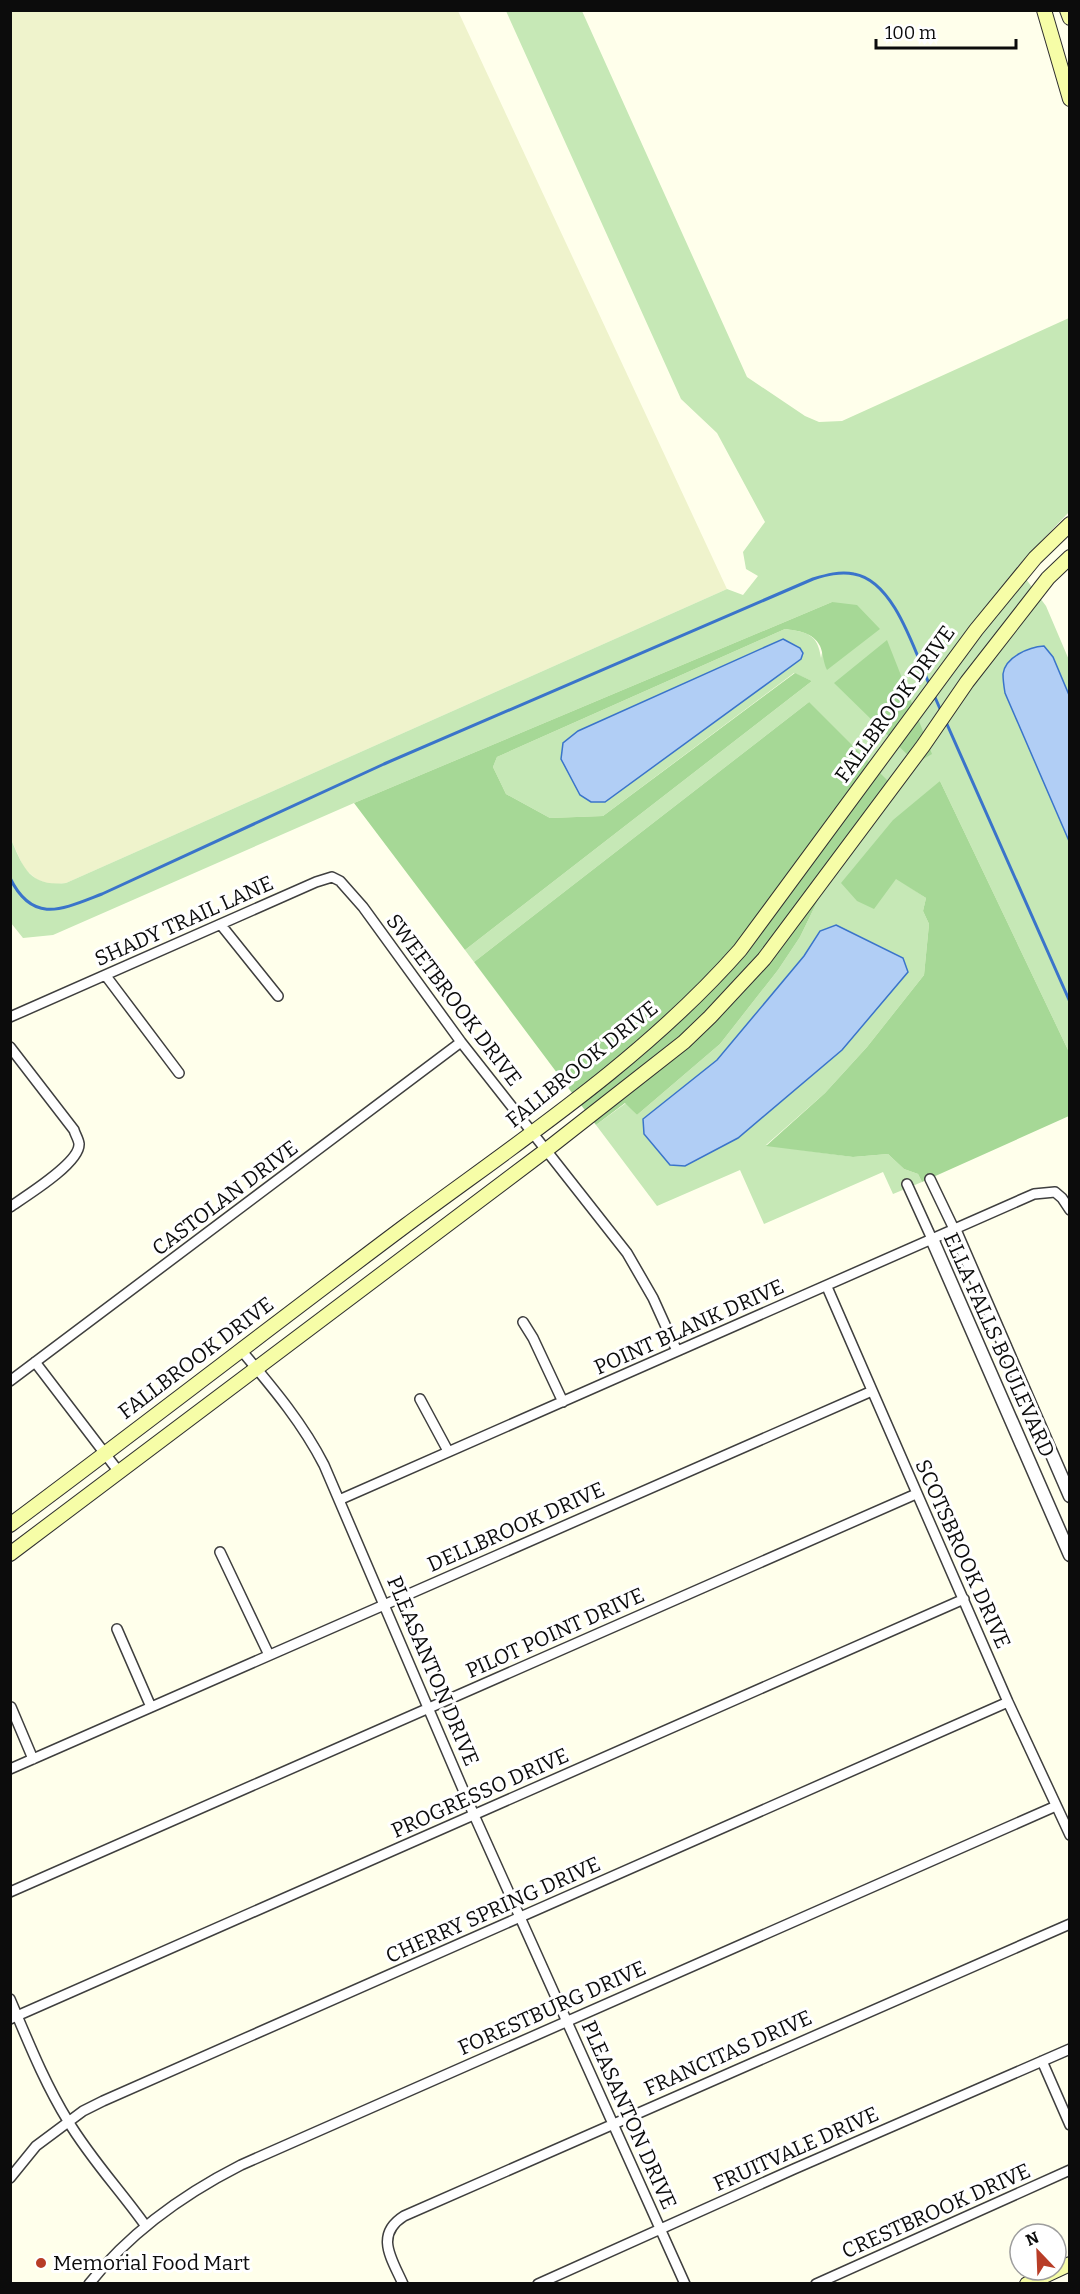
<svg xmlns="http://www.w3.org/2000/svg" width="1080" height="2294" font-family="Bitter,serif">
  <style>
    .farmland { fill: #eff3cc }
    .green { fill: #c6e8b6 }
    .forest { fill: #a6d896 }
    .water { fill: #b1cef5; stroke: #3a74ca; stroke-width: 1.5 }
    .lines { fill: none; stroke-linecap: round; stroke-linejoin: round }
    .stream { stroke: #3a74ca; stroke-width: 3 }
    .minor-casing { stroke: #3f3f3f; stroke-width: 12 }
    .tertiary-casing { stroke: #3f3f3f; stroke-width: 15 }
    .secondary-casing { stroke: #2e2e2e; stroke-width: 16 }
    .minor { stroke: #fff; stroke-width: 9 }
    .tertiary { stroke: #fff; stroke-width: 12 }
    .secondary { stroke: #f6fda7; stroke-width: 14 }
    .poi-dot { fill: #b83d27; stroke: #fff; stroke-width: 2 }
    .labels { text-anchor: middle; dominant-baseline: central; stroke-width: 6; stroke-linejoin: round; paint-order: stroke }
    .street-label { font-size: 21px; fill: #0c0c0c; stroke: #fff }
    .poi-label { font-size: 21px; fill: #0c0c0c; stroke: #fff; text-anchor: start }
  </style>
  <rect width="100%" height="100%" fill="#ffffeb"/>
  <path class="farmland" d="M 10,11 L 458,11 L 727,589 L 66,883 L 50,885 L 36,879 L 24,868 L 10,837 Z"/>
  <path class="green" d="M 506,11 L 582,11 L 747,377 L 805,416 L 819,422 L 842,421 L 1069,318 L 1069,512 L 1017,567 L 1046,606 L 1069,660 L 1069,1052 L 940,781 L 896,878 L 926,898 L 923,911 L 929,924 L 924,975 L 867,1047 L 825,1093 L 766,1145 L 853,1157 L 888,1154 L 904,1169 L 918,1174 L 922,1182 L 893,1194 L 883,1172 L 764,1224 L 740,1170 L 657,1206 L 596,1125 L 626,1103 L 637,1115 L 720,1044 L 778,970 L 800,937 L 816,904 L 809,702 L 474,962 L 465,950 L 812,681 L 794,673 L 603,816 L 550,818 L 506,794 L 493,767 L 497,757 L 785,629 C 807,632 818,634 821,658 L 832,602 L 354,803 L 53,935 L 23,938 L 11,923 L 10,837 C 23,867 29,887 66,883 L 727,589 L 743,595 L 758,576 L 746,569 L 743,552 L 765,522 L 717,433 L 681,399 Z"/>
  <path class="forest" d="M 832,602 L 857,605 L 880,629 L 827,670 C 823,662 823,652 820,646 C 813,632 798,631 785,629 L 497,757 L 493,767 L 506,794 L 550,818 L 603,816 L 795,673 L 812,681 L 465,950 L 354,803 Z
    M 887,640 L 932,754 L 916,763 L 834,683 Z
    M 809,702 L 892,785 L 827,866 L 816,904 L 800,937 L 778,970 L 720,1044 L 637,1115 L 625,1103 L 596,1125 L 474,962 Z
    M 940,781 L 1069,1052 L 1069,1116 L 922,1182 L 918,1174 L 904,1169 L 888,1154 L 853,1157 L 766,1146 L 825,1093 L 867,1047 L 924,975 L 929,924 L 923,911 L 926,898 L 896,879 L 874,909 L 857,901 L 841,883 L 893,820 Z"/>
  <path class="water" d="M 783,639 L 800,648 L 803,653 L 801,659 L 605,802 L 591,802 L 580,795 L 561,759 L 563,743 L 578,731 Z
    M 1044,646 L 1053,657 L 1069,695 L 1069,841 L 1005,693 C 1004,687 1003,680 1003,674 C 1005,657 1029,647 1044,646 Z
    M 836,925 L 903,958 L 908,972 L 842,1050 L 738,1138 L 685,1166 L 670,1165 L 644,1134 L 643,1119 L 717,1060 L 804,956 L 820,931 Z"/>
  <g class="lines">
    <path class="stream" d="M 934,695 L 941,711
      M 946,722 L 1070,1002
      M 10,878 C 33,925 63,909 102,894 L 384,764 L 813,579 C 826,575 840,571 854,574 C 895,581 915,653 930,686"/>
    <g class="minor-casing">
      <path id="minor" d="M 221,925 L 278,996
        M 106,976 L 179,1073
        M 10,1017 L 316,882 L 332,877 L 340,881 L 363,907 L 461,1042 L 627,1253 L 653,1298 L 677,1351
        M 10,1047 L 74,1130 C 75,1134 79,1140 79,1144 C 80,1163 26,1196 10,1207
        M 930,1179 L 954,1229
        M 907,1184 L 932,1239
        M 827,1287 L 1008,1702 L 1070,1835
        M 523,1322 L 533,1338 L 563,1402
        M 241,1350 C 272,1387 302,1422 324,1465 L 474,1815 L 685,2284
        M 35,1362 L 119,1472
        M 10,1381 L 461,1042
        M 420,1399 L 448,1451
        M 339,1500 L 1034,1194 L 1055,1192 L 1062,1198 L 1070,1210
        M 220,1552 L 269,1655
        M 117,1629 L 151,1707
        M 11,1707 L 33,1759
        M 10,1769 L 872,1391
        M 10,1892 L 916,1494
        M 10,1999 C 28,2041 44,2082 68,2121 C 90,2158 120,2190 145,2225
        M 10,2019 L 964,1599
        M 1042,2061 L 1070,2125
        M 10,2178 L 36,2146 L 83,2111 L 103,2101 L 1008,1702
        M 89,2284 C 130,2232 182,2195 241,2165 L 1056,1806
        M 403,2284 C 392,2259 374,2235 404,2216 L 1070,1924
        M 538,2284 L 794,2169 L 1070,2049
        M 816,2284 L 1070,2170"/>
    </g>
    <g class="tertiary-casing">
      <path id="tertiary" d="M 954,1229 L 1070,1496
        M 932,1239 L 1070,1555"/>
    </g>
    <g class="secondary-casing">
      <path id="secondary" d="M 1044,10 L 1070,99
        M 1067,10 L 1070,18
        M 10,1525 C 143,1426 273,1325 405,1226 C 521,1140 644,1059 740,950 L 976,630 L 1035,558 L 1070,524
        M 10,1554 L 545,1151 L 684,1042 L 710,1017 L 764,959 L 923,746 L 967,682 L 1048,578 L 1070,557
        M 1027,2284 L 1070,2264"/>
    </g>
    <use href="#minor" class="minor"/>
    <use href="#tertiary" class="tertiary"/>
    <use href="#secondary" class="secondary"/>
  </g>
  <circle class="poi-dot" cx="41" cy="2263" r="6"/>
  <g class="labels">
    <g class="street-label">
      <text transform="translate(895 704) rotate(-54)">FALLBROOK DRIVE</text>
      <text transform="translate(184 921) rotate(-24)">SHADY TRAIL LANE</text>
      <text transform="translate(454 1000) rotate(53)">SWEETBROOK DRIVE</text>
      <text transform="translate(582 1064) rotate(-39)">FALLBROOK DRIVE</text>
      <text transform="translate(225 1198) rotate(-37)">CASTOLAN DRIVE</text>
      <text transform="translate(689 1327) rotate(-24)">POINT BLANK DRIVE</text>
      <text transform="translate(999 1345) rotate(66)">ELLA FALLS BOULEVARD</text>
      <text transform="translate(196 1358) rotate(-37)">FALLBROOK DRIVE</text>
      <text transform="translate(516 1527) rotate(-24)">DELLBROOK DRIVE</text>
      <text transform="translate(963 1554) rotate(66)">SCOTSBROOK DRIVE</text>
      <text transform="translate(555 1633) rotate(-24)">PILOT POINT DRIVE</text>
      <text transform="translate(433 1671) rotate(67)">PLEASANTON DRIVE</text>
      <text transform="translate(480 1793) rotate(-24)">PROGRESSO DRIVE</text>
      <text transform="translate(493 1910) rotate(-24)">CHERRY SPRING DRIVE</text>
      <text transform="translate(552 2008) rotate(-24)">FORESTBURG DRIVE</text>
      <text transform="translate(728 2053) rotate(-24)">FRANCITAS DRIVE</text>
      <text transform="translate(629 2115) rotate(66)">PLEASANTON DRIVE</text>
      <text transform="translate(796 2149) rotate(-24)">FRUITVALE DRIVE</text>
      <text transform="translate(936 2211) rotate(-24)">CRESTBROOK DRIVE</text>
    </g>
    <g class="poi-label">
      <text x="53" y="2263">Memorial Food Mart</text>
    </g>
  </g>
  <rect width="1080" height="2294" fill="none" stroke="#0c0c0c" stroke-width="24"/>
  <g transform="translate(1038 2252) rotate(337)"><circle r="28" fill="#ffffff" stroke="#9e9e9e" stroke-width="1.5"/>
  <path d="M0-4.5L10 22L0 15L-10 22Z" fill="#b83d27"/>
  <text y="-9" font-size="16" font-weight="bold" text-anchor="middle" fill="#0c0c0c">N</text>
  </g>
  <path d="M876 39v9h140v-9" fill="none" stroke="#0c0c0c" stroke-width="3"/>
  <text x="885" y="39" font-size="18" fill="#0c0c0c" stroke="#ffffff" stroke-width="4.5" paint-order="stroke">100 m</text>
</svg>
